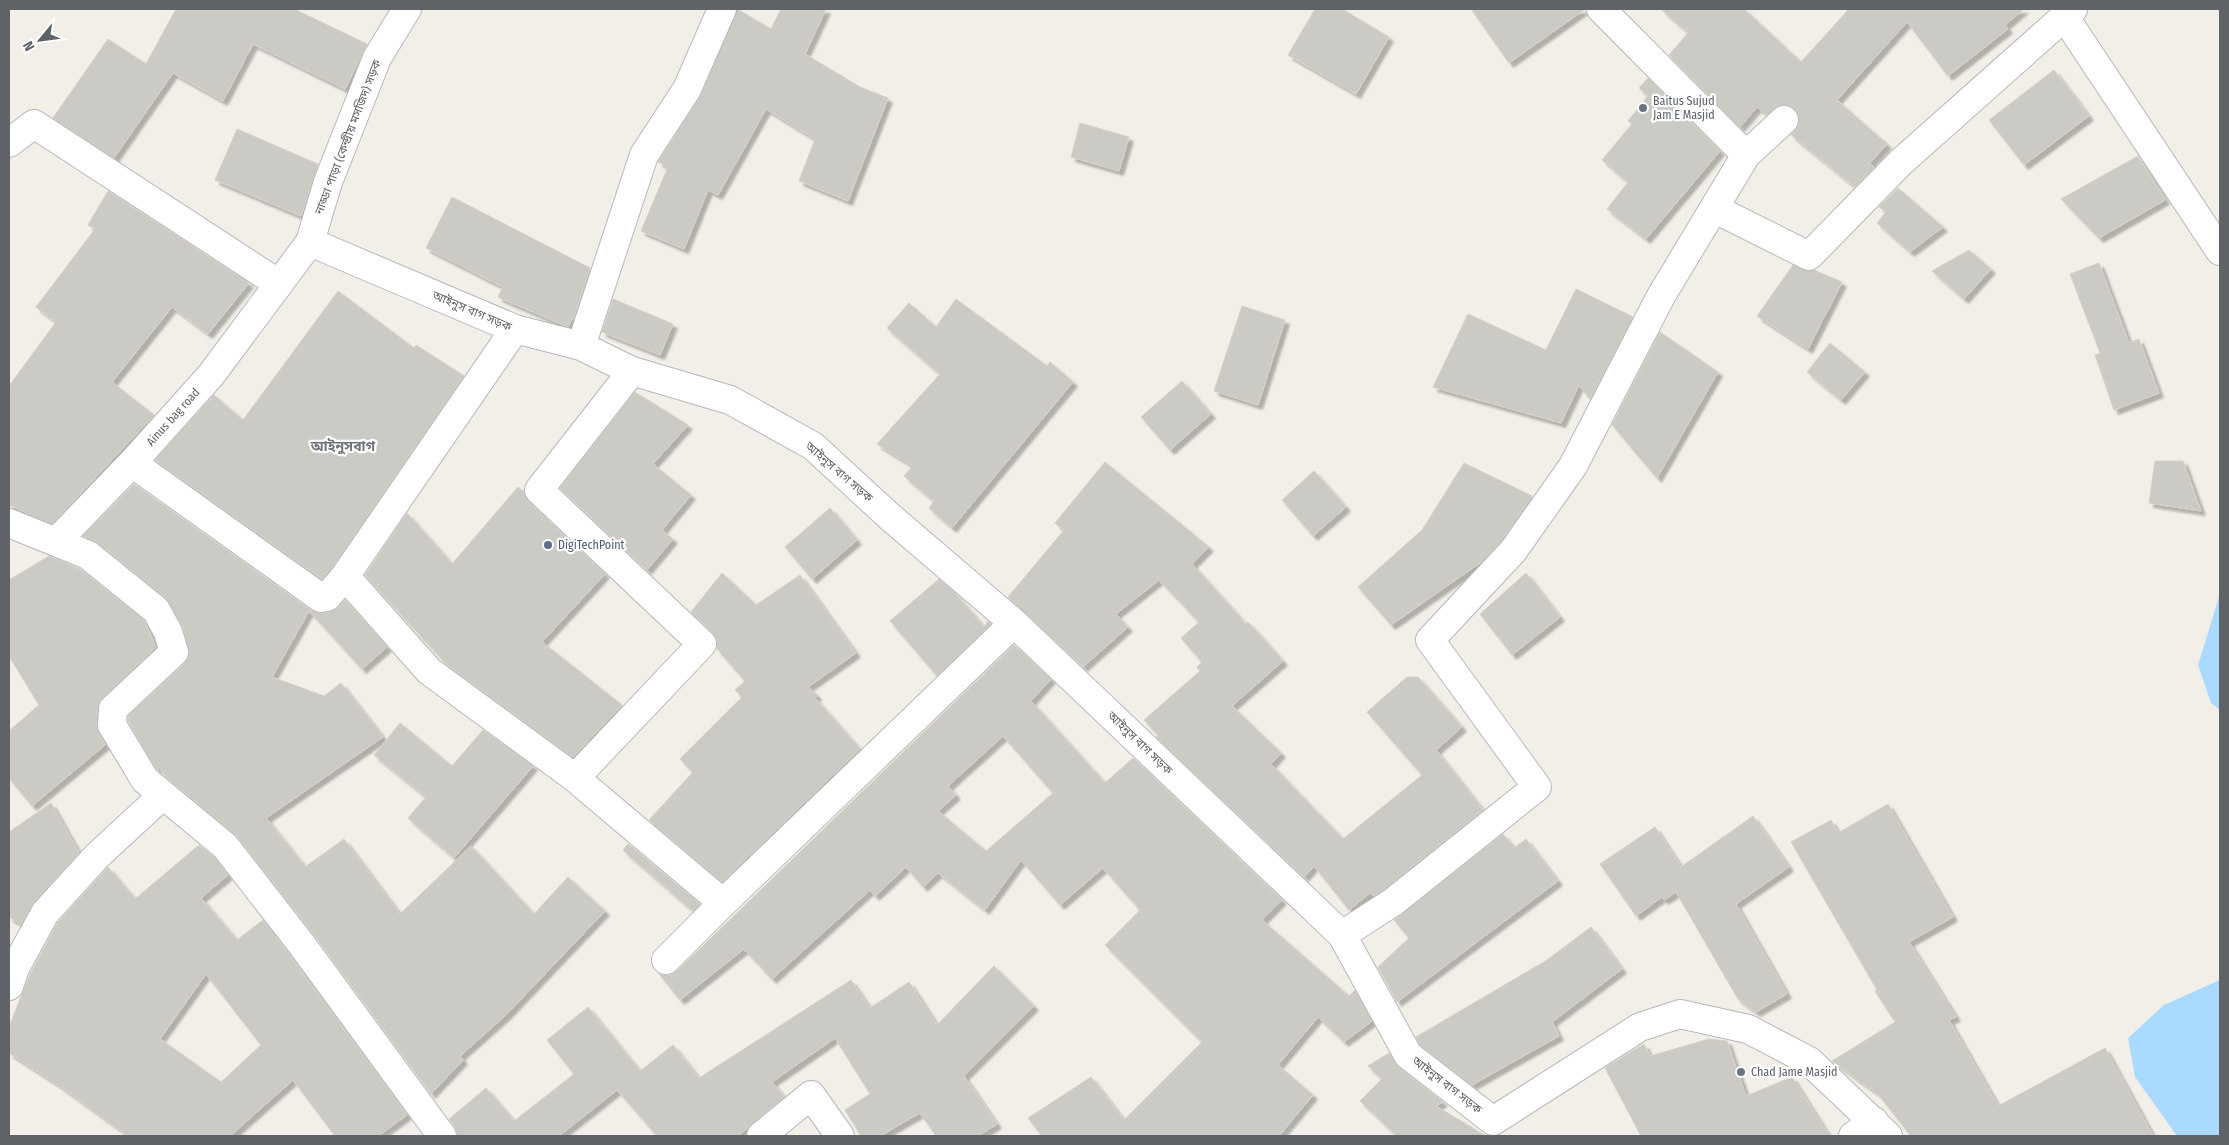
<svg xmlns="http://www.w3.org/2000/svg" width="2229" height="1145" font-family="'Fira Sans Condensed','Noto Sans Bengali',sans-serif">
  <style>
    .water { fill: #aadaff }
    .building { fill: #cccac5; stroke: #d6d1c6; fill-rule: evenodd; filter: url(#shadow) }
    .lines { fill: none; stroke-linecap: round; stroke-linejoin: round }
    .minor-casing { stroke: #b5b8bc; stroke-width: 30 }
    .minor { stroke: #fff; stroke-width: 28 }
    .worship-dot { fill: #6b7280; stroke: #fff; stroke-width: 2 }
    .service-dot { fill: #5c6f8a; stroke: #fff; stroke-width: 2 }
    .labels { text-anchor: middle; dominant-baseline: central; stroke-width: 4.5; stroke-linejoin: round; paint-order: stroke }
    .worship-label { font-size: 12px; fill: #5b616d; stroke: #fff; text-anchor: start }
    .street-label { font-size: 12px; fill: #5f6368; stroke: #fff }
    .service-label { font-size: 12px; fill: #4e5e75; stroke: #fff; text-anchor: start }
    .neighbourhood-label { font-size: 14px; font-weight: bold; fill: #70757a; stroke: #fff }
  </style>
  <defs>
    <filter id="shadow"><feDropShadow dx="4.5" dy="4.5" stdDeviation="1" flood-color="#0004"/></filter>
  </defs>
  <rect width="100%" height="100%" fill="#f1efe8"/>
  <path class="water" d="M 2220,594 L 2220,710 L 2211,703 L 2198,665 Z
    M 2220,980 L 2220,1136 L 2177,1136 L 2135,1077 L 2128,1038 L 2164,1005 Z"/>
  <path class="building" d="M 176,9 L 294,9 L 367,44 L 345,89 L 253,44 L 223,101 L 173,73 L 114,158 L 53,118 L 108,39 L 146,64 Z
    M 737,9 L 771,29 L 781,9 L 826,9 L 805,54 L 860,87 L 888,98 L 848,201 L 799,181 L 815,139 L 766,109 L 718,195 L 708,190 L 684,249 L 641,231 L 668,167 L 658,162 L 701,95 Z
    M 1315,9 L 1342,9 L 1389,37 L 1356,94 L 1288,55 Z
    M 1471,9 L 1585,9 L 1509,63 Z
    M 1661,9 L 1744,9 L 1801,62 L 1849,9 L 2024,9 L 2005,25 L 2008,29 L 1948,76 L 1907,22 L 1837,100 L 1887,144 L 1870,163 L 1874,167 L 1855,187 L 1791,135 L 1799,125 L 1799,117 L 1796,110 L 1789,105 L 1780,105 L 1767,115 L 1757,107 L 1740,127 L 1669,55 L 1688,33 Z
    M 2054,70 L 2089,116 L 2024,165 L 1989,120 Z
    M 1648,78 L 1720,151 L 1646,239 L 1607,209 L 1628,182 L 1602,160 L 1632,124 L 1628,121 L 1648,96 L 1639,88 Z
    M 1080,123 L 1129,137 L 1119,171 L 1071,157 Z
    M 237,129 L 318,164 L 301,216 L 215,180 Z
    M 2138,156 L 2165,200 L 2099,238 L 2061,199 Z
    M 1898,188 L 1943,227 L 1910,252 L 1877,223 L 1886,212 L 1879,207 Z
    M 108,191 L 249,283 L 208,334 L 172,307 L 112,382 L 154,415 L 52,524 L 9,505 L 9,386 L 56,322 L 36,307 L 95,229 L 88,225 Z
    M 452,197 L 590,268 L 573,320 L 572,319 L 568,327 L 498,297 L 503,287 L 426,248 Z
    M 1969,250 L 1991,269 L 1964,299 L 1932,271 Z
    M 2099,263 L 2129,343 L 2139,339 L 2159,393 L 2114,410 L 2095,355 L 2100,353 L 2070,274 Z
    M 1793,265 L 1803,270 L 1814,270 L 1842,282 L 1808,349 L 1757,316 Z
    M 1576,289 L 1633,317 L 1590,399 L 1579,385 L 1561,423 L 1433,387 L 1468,314 L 1546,350 Z
    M 338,291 L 414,348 L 416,345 L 464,376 L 333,566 L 322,579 L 155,460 L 214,395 L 243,420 Z
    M 613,299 L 673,324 L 660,355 L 602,332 Z
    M 956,299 L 1047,366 L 1050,362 L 1073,382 L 952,528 L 929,508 L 934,501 L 904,476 L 913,466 L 877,444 L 940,374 L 887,328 L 909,303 L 936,327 Z
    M 1242,306 L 1285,320 L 1258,405 L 1214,391 Z
    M 1660,332 L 1718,372 L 1657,478 L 1612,425 Z
    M 1830,343 L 1865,372 L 1841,400 L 1807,372 Z
    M 1182,381 L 1211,414 L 1170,450 L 1141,417 Z
    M 635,392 L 688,425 L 653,464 L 691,495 L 662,530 L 673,539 L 647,570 L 560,488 Z
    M 2155,461 L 2183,461 L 2201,511 L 2149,503 Z
    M 1105,462 L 1209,547 L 1192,564 L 1246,624 L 1248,622 L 1283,661 L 1232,706 L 1281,753 L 1271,764 L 1343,839 L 1422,775 L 1367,712 L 1407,677 L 1418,677 L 1462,727 L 1436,750 L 1483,810 L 1384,889 L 1373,896 L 1370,893 L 1349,910 L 1314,866 L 1304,877 L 1156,737 L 1158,735 L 1144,720 L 1200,671 L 1197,667 L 1202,662 L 1181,638 L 1199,622 L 1159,580 L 1116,614 L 1128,627 L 1083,667 L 1008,597 L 1064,530 L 1055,523 Z
    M 1464,463 L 1532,496 L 1501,541 L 1484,560 L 1391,625 L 1358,587 L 1422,530 Z
    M 1314,471 L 1346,507 L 1313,536 L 1282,500 Z
    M 134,484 L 312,611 L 323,613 L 330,612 L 338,608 L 345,600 L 387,647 L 362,669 L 309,611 L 272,677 L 324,696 L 341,683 L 383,737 L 266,818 L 305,867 L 344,839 L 400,914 L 471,846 L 534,914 L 568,877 L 605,911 L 506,1015 L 460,1056 L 463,1060 L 431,1094 L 315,936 L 237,836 L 166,777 L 159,767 L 156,769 L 128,721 L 128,716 L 185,663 L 189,656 L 183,627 L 166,598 L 98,543 L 83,536 Z
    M 518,487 L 524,492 L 528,501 L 605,574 L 542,642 L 622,705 L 573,757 L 446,664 L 365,575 L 407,513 L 452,564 Z
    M 830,508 L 857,540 L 812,579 L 785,547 Z
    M 49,556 L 80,569 L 144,620 L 156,647 L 102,698 L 97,708 L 96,724 L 99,733 L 105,745 L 32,806 L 9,778 L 9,731 L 39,705 L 9,656 L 9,580 Z
    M 722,573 L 756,605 L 800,575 L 856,653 L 808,687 L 817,695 L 815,698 L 860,749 L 722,882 L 649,820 L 693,772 L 680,759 L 742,697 L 735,690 L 745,681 L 717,649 L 717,640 L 713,633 L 691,612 Z
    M 1526,573 L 1560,617 L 1512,655 L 1480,614 Z
    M 939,579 L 954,592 L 984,627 L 988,621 L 991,624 L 937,676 L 890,621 Z
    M 1014,645 L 1051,679 L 1031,701 L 1105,783 L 1133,758 L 1282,900 L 1262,920 L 1349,996 L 1355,990 L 1372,1021 L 1344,1042 L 1318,1017 L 1278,1065 L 1313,1095 L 1279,1136 L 1042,1136 L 1028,1118 L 1091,1077 L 1124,1120 L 1202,1042 L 1105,945 L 1140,910 L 1103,868 L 1060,905 L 1021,860 L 985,910 L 938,873 L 923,887 L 906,867 L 875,896 L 870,890 L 772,979 L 744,949 L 680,1000 L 659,974 L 670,975 L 677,971 ZM 1003,736 L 1053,793 L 986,851 L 938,811 L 956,795 L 948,786 Z
    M 400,723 L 452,766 L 483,730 L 533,766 L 454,858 L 408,818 L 426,797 L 374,755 Z
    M 51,803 L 79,853 L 33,903 L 21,924 L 9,917 L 9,832 Z
    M 1888,804 L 1953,917 L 1909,942 L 1956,1017 L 1949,1020 L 1998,1106 L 2105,1048 L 2153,1136 L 1911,1136 L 1878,1094 L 1832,1061 L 1895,1022 L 1875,991 L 1877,990 L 1791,842 L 1831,820 L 1838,833 Z
    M 1753,816 L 1789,867 L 1736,904 L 1787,994 L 1756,1012 L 1738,999 L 1676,892 L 1664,900 L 1662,897 L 1636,916 L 1600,864 L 1655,827 L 1681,867 Z
    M 1503,834 L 1514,848 L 1526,839 L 1558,881 L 1397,1002 L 1378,967 L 1409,938 L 1394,920 Z
    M 628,844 L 700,904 L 693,911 L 623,850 Z
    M 199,845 L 214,857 L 228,875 L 201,898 L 237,940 L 263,920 L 407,1115 L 378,1136 L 335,1136 L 293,1080 L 230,1136 L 129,1136 L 57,1084 L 9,1053 L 9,1027 L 30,974 L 58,922 L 108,867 L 135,899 ZM 206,974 L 261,1045 L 221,1082 L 160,1039 Z
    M 1591,927 L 1622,969 L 1552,1022 L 1559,1036 L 1472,1085 L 1420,1045 L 1416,1037 L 1547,960 Z
    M 994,966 L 1034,1006 L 964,1076 L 997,1124 L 978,1136 L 936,1136 L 920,1113 L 880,1136 L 861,1136 L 845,1110 L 870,1094 L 835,1038 L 772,1082 L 784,1097 L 738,1136 L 657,1136 L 617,1090 L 559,1136 L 457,1136 L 455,1127 L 449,1119 L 486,1088 L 514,1121 L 574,1074 L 547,1040 L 588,1007 L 640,1071 L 673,1045 L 699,1078 L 851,980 L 870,1008 L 909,982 L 937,1025 Z
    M 1709,1039 L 1727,1041 L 1746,1096 L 1792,1077 L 1829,1136 L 1641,1136 L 1605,1068 L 1644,1044 L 1650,1056 Z
    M 1389,1053 L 1398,1067 L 1443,1102 L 1436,1106 L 1486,1136 L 1397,1136 L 1360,1101 L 1382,1079 L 1368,1066 Z"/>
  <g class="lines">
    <g class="minor-casing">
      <path id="minor" d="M 1601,9 L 1746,155
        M 2064,16 L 2220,251
        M 9,143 L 34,124 L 279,284
        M 1715,209 L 1809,256 L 1901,162 L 2073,9
        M 310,242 L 515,329 L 581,346 L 632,371 L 730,400 L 813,446 L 889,516 L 1014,623 L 1342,935 L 1408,1055 L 1493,1121 L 1640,1027 L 1680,1014 L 1748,1029 L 1809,1061 L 1888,1136
        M 515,329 L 345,576 L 429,671 L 575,778 L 723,903
        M 581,346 L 644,155 L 687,89 L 722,9
        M 132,463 L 321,598 L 327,597 L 345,576
        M 9,523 L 56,542 L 132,463 L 211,375 L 310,242 L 328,182 L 377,58 L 407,9
        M 56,542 L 88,555 L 156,610 L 168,632 L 174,652 L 113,709 L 112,725 L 145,780 L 225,846 L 302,945 L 442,1136
        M 575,778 L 702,644 L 539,490 L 632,371
        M 1342,935 L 1393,902 L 1537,787 L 1430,640 L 1513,551 L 1573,466 L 1661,296 L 1746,155 L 1784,120
        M 666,960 L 723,903 L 1014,623
        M 9,986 L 15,968 L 45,913 L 97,856 L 163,795
        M 761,1136 L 811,1095 L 840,1136
        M 1853,1136 L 1874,1121"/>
    </g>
    <use href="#minor" class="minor"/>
  </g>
  <g class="worship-dot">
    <circle cx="1643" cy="108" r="5"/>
    <circle cx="1741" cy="1072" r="5"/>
  </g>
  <circle class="service-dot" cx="548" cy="545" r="5"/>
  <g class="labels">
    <g class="worship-label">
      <text x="1653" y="101">Baitus Sujud<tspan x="1653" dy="14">Jam E Masjid</tspan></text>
      <text x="1751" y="1072">Chad Jame Masjid</text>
    </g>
    <g class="street-label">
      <text transform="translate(348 137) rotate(-69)">নাড্ডা পাড়া (কেন্দ্রীয় মসজিদ) সড়ক</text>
      <text transform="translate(472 311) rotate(23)">আইনুস বাগ সড়ক</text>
      <text transform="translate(173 417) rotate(-48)">Ainus bag road</text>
      <text transform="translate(839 472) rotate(41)">আইনুস বাগ সড়ক</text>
      <text transform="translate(1140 743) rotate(44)">আইনুস বাগ সড়ক</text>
      <text transform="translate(1447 1085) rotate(38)">আইনুস বাগ সড়ক</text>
    </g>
    <g class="service-label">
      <text x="558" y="545">DigiTechPoint</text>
    </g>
    <g class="neighbourhood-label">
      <text x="343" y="446">আইনুসবাগ</text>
    </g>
  </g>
  <rect width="2229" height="1145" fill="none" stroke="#5f6368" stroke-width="20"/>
  <g transform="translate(40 40) rotate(241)" stroke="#ffffff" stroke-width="4" paint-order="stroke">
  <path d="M0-4L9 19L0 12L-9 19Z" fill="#5f6368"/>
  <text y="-8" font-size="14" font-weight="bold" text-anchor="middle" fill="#5f6368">N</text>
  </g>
</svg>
